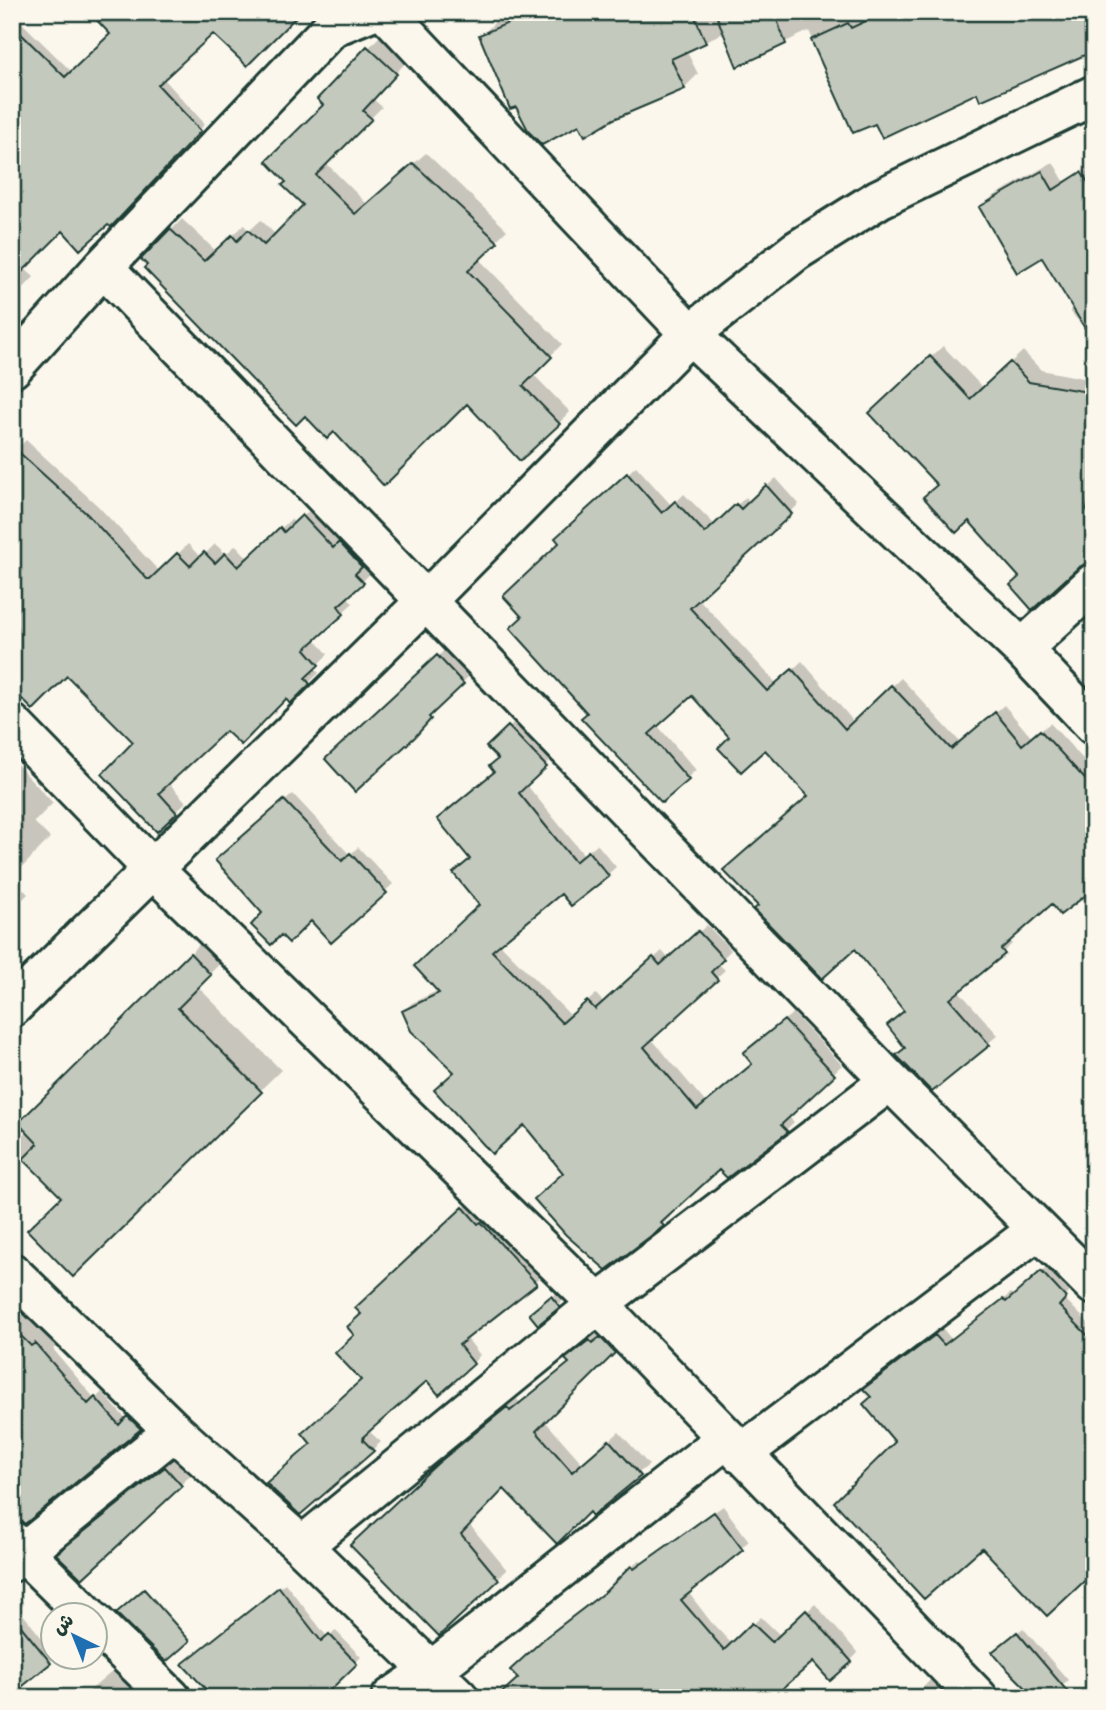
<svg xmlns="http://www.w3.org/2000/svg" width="1106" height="1710" font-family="Pangolin,'Playpen Sans Arabic',sans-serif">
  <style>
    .shadow { fill: #0003 }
    .building { fill: #c4c9be; stroke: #1f3d34; stroke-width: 2 }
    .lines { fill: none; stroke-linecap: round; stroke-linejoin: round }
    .minor-casing { stroke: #1f3d34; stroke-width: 44 }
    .minor { stroke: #fbf7ec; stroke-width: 38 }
  </style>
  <rect width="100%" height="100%" fill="#fbf7ec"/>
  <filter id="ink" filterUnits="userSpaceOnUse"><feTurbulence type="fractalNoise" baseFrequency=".0143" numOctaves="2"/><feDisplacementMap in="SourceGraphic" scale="14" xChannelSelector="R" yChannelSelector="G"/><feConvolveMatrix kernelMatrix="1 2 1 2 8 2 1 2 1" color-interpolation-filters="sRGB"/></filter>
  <g filter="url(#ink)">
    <path class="shadow" d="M 519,12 L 1094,12 L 978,91 L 876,121 L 854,131 L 809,31 L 738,64 L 725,32 L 686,50 L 698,74 L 684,88 L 580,122 L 481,36 L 495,22 Z
      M 15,16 L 72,72 L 213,31 L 163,78 L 205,124 L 111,225 L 108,223 L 63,229 L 24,268 L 34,277 L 18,294 L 21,297 L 12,305 L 12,20 Z
      M 380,36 L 407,61 L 373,99 L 382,107 L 326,163 L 367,204 L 426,153 L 507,230 L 478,258 L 562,344 L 533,374 L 570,412 L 559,423 L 467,402 L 334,430 L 144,259 L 182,219 L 216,251 L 244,225 L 249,231 L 261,220 L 276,235 L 305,205 L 325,105 L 319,99 Z
      M 1053,162 L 1064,181 L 1094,165 L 1093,339 L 1070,311 L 1074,307 L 1043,255 L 981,208 L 992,197 Z
      M 943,346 L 983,388 L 1023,351 L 1041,370 L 1094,380 L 1094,559 L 1021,577 L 939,485 L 883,401 Z
      M 26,440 L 98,506 L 157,569 L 162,570 L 188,544 L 201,558 L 215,544 L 226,554 L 236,545 L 249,559 L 291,519 L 295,524 L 313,507 L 372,572 L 347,596 L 353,603 L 314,638 L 328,654 L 314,668 L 319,673 L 290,701 L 286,696 L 226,728 L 168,782 L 186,802 L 157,829 L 135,742 L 12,454 Z
      M 636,466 L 672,506 L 684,494 L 715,525 L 746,497 L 750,502 L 776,478 L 799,504 L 698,598 L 777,684 L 802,661 L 854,722 L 901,678 L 960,742 L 1004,705 L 1032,738 L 1050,723 L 1094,771 L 1094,886 L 1052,901 L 1009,939 L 1012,944 L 1003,952 L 958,990 L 998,1035 L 932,1090 L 889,1025 L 905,1010 L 810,795 L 765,747 L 732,737 L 692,694 L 657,725 L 696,770 L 662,800 L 589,713 L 525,616 L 566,530 Z
      M 448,647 L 472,673 L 355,789 L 337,749 Z
      M 517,719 L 554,757 L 526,784 L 584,855 L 597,844 L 616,867 L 607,875 L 562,892 L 499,943 L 571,1016 L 596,994 L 604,1003 L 662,951 L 669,959 L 707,925 L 731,950 L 718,963 L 725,970 L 651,1038 L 706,1103 L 753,1063 L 753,1045 L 793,1013 L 842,1065 L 788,1116 L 794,1122 L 786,1130 L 727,1176 L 719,1167 L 668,1214 L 670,1217 L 662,1225 L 565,1172 L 524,1123 L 404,1011 L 412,1003 L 439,990 L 481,905 L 472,858 L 496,771 L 491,766 L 499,758 L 489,747 Z
      M 12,759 L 53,803 L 34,822 L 50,838 L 12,878 L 28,894 L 12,910 Z
      M 293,794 L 350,855 L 358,847 L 393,884 L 331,941 L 311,919 L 225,853 Z
      M 211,933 L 231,953 L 197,986 L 281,1070 L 73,1274 L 63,1197 L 13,1146 L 77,1077 L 72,1071 Z
      M 472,1200 L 543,1275 L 466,1337 L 480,1355 L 473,1363 L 427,1378 L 371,1428 L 370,1432 L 381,1442 L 300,1513 L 313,1443 L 363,1380 L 356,1335 L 363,1314 L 358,1308 Z
      M 1049,1265 L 1072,1290 L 1064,1298 L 1094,1329 L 1094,1572 L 897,1442 L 873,1396 L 872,1382 L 943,1329 L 952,1340 L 1011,1293 L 1014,1296 Z
      M 557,1292 L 564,1300 L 538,1323 L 537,1309 Z
      M 12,1300 L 56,1347 L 53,1349 L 95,1399 L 102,1392 L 127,1420 L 135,1411 L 146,1422 L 12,1510 Z
      M 599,1331 L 623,1343 L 545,1421 L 583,1464 L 619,1432 L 649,1465 L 589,1510 L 505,1486 L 469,1524 L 507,1570 L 440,1633 L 450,1453 L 517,1399 L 520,1403 L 570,1362 L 577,1350 Z
      M 174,1459 L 190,1476 L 82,1577 L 67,1546 Z
      M 723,1506 L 749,1541 L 688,1592 L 711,1622 L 732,1644 L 761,1617 L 781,1636 L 815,1604 L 858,1653 L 851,1660 L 813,1659 L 773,1695 L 777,1698 L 577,1698 L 520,1678 L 513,1670 L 555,1630 L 615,1584 L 639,1560 L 643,1563 Z
      M 285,1583 L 328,1638 L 335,1630 L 361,1657 L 321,1696 L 190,1658 Z
      M 12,1592 L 24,1604 L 19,1609 L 52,1651 L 54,1658 L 18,1687 L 27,1698 L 12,1698 Z
      M 1023,1628 L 1068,1680 L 1049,1698 L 1021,1678 L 1018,1681 L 994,1652 Z
      M 120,1665 L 148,1698 L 91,1698 L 87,1693 Z
      M 933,1677 L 957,1698 L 913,1698 Z"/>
    <path class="building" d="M 89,12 L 301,12 L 247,66 L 213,34 L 158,85 L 201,131 L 111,227 L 108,225 L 80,250 L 63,231 L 12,282 L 12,25 L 65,77 L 110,34 Z
      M 535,12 L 693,12 L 706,43 L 671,59 L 685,89 L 614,119 L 585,136 L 579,125 L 542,145 L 529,132 L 516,107 L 510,109 L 479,35 Z
      M 715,12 L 774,12 L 786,44 L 737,67 Z
      M 885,12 L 1094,12 L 1094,51 L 980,101 L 977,93 L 882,138 L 875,124 L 853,133 L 811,40 L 848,23 L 851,28 Z
      M 367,46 L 397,74 L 363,111 L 372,119 L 316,175 L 355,214 L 413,163 L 498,242 L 468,271 L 552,357 L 523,386 L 560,424 L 520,461 L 467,404 L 384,486 L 334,432 L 327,439 L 305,416 L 296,425 L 144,268 L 147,265 L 141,259 L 170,229 L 204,261 L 232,235 L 237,241 L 248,230 L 264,245 L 303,205 L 282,185 L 286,182 L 266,161 L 323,105 L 317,99 Z
      M 1042,171 L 1053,190 L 1081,172 L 1094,191 L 1094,343 L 1042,258 L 1017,273 L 979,207 Z
      M 930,356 L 970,399 L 1010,362 L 1029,382 L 1094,393 L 1094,473 L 1087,510 L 1094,518 L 1094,562 L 1079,567 L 1032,610 L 1010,585 L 1019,577 L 969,521 L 956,533 L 923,497 L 937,485 L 869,413 Z
      M 12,446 L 88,515 L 147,579 L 150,579 L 177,553 L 190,566 L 204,552 L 215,563 L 225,553 L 238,567 L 280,527 L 284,532 L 302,515 L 333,548 L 339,542 L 362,567 L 355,574 L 364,583 L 338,606 L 344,614 L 305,649 L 319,665 L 305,678 L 310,684 L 290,704 L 286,699 L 241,745 L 226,731 L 159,793 L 177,813 L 157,832 L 102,774 L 133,742 L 67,676 L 33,710 L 12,689 Z
      M 627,473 L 662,513 L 675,501 L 705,533 L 736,504 L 741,509 L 766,485 L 792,514 L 690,608 L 767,691 L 792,669 L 845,729 L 891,685 L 951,749 L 995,712 L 1022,745 L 1040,730 L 1094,789 L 1094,889 L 1060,915 L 1052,904 L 1001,949 L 1005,954 L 950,999 L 990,1045 L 932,1092 L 896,1055 L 905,1048 L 887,1025 L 904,1011 L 855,949 L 822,979 L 754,909 L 758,906 L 723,870 L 808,796 L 765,750 L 741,772 L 718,748 L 729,737 L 692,696 L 649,734 L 689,780 L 662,803 L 581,718 L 587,713 L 510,628 L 522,617 L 503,596 L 559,543 L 555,538 Z
      M 437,655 L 464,684 L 429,717 L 431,719 L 415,737 L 355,792 L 325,759 Z
      M 508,726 L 547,767 L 519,793 L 575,862 L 588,851 L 609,876 L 571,906 L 561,894 L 492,951 L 562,1023 L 587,1001 L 595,1009 L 653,957 L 660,965 L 698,931 L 724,959 L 711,972 L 718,980 L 644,1047 L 697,1110 L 752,1064 L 743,1053 L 784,1020 L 835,1075 L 781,1125 L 788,1132 L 727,1178 L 719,1170 L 661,1223 L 664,1226 L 606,1270 L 566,1235 L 534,1199 L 563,1173 L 524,1125 L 492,1154 L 434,1090 L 454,1072 L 411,1031 L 402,1011 L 439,993 L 414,966 L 479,905 L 453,873 L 470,859 L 437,819 L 494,772 L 489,766 L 498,759 L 486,747 Z
      M 284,800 L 342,861 L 350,853 L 387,893 L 331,943 L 311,921 L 289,943 L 281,935 L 271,945 L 251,925 L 262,913 L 215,860 Z
      M 190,953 L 211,975 L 178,1008 L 262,1092 L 73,1277 L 27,1230 L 61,1197 L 23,1159 L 38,1144 L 18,1123 Z
      M 463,1207 L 478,1224 L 481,1222 L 537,1284 L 459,1345 L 474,1364 L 439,1395 L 427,1381 L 364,1436 L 363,1440 L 374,1451 L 300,1515 L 266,1483 L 311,1444 L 302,1433 L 361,1380 L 335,1353 L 354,1335 L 347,1327 L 361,1314 L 355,1308 Z
      M 1041,1271 L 1066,1298 L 1059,1306 L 1094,1342 L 1094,1572 L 1047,1616 L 982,1548 L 924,1599 L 834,1502 L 895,1442 L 863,1404 L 871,1397 L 863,1389 L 935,1335 L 944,1345 L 1003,1299 L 1006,1302 Z
      M 551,1296 L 560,1307 L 538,1325 L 529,1314 Z
      M 12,1327 L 31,1346 L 35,1343 L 88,1404 L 95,1397 L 119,1425 L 127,1416 L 141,1429 L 25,1524 L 12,1514 Z
      M 600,1337 L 615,1353 L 536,1431 L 572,1472 L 609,1440 L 641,1476 L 592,1516 L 589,1512 L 557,1544 L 504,1489 L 461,1534 L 499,1580 L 439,1636 L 350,1545 L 438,1463 L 507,1407 L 510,1411 L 569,1363 L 565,1359 L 589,1340 L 592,1343 Z
      M 165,1467 L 182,1486 L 82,1579 L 56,1554 Z
      M 714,1512 L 743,1550 L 681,1600 L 724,1650 L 752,1623 L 772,1642 L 806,1610 L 852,1662 L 830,1681 L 813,1662 L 772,1698 L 496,1698 L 518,1678 L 510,1670 L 546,1637 L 606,1591 L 631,1566 L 634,1569 Z
      M 279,1587 L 321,1641 L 329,1634 L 357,1664 L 322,1698 L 214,1698 L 182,1664 Z
      M 144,1589 L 190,1641 L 166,1662 L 116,1613 Z
      M 12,1615 L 51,1663 L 12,1695 Z
      M 1017,1632 L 1073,1698 L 1036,1698 L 1003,1665 L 992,1652 Z"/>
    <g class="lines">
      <g class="minor-casing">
        <path id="minor" d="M 386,12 L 690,334 L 1022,649 L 1094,725
          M 103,267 L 890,1081 L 1094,1285
          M 12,368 L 103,267 L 332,27 L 369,12
          M 1022,649 L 1094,583
          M 12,724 L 153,869 L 598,1304 L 978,1698
          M 12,1007 L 426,601 L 690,334 L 796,251 L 879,199 L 1094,95
          M 12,1273 L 174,1431 L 302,1546 L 459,1698
          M 741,1454 L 1036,1231
          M 12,1541 L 88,1616
          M 302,1546 L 598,1304 L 890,1081
          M 12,1562 L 174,1431
          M 94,1622 L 171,1698
          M 391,1698 L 431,1671 L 726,1439"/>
      </g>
      <use href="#minor" class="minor"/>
    </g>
  </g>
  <rect width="1106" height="1710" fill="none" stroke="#fbf7ec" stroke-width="42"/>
  <rect x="21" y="21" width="1064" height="1668" fill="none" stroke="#1f3d34" stroke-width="2.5" filter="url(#ink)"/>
  <g transform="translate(74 1636) rotate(317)"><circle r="33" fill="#fbf7ec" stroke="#a3ada2" stroke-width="2"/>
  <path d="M0-5L12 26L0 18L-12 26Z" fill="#1f6fb2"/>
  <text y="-10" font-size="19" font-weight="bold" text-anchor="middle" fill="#1f3d34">ش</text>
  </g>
</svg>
